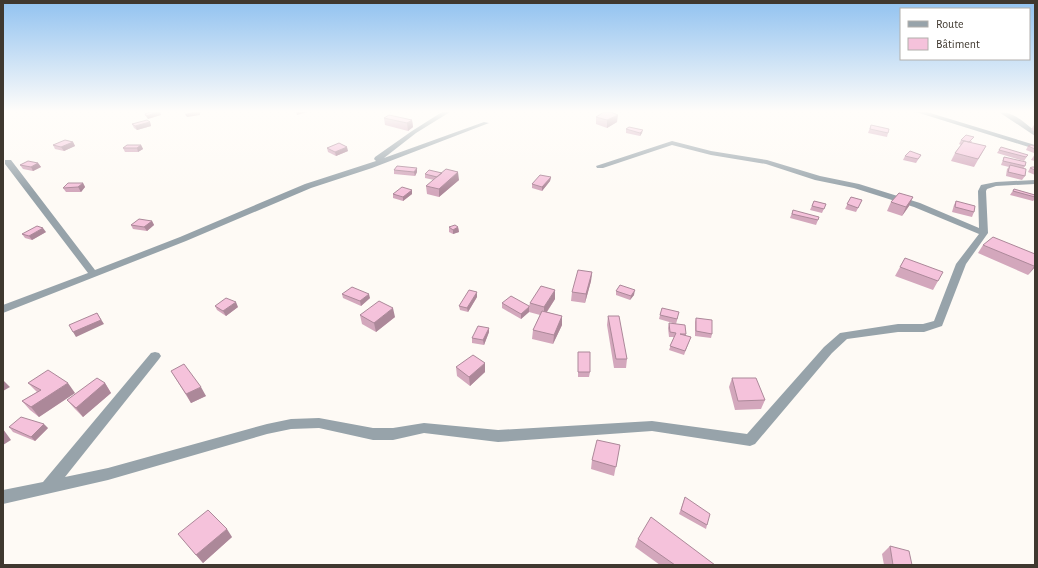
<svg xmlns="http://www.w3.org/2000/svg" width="1038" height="568" font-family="'Alegreya Sans',sans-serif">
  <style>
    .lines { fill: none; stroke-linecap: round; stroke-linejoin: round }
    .minor { fill: #97a3aa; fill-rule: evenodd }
    .wall { fill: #d3a7bc }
    .shaded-wall { fill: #ac8899 }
    .building { fill: #f5c2db; stroke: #ac8899 }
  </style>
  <rect width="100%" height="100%" fill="#fefaf5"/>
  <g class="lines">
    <path class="minor" d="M 442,112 L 450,112 L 416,133 L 384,158 L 484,122 L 489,123 L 372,168 L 311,188 L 186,241 L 3,313 L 3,305 L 88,273 L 5,164 L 5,160 L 11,160 L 95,270 L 180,237 L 305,184 L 376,161 L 374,159 L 375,157 L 412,131 Z
      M 916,112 L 927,112 L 1035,145 L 1035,149 Z
      M 999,112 C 1014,112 1024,122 1035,131 L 1035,136 Z
      M 672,141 L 711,151 L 767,160 L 820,176 L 859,184 L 920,203 L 979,228 L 978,191 L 981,185 L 996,182 L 1035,180 L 1035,184 L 996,186 L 987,189 L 986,191 L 988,233 L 966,264 L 942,326 L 924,332 L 898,332 L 847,339 L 832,353 L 755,444 L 750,446 L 652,431 L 498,442 L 424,433 L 393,440 L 373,440 L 319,428 L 291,429 L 267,434 L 108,480 L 3,504 L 3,490 L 43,482 L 151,353 L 155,352 L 159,353 L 161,356 L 159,359 L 65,477 L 108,468 L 267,424 L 291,419 L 319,418 L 373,428 L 393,428 L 424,423 L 498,430 L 652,421 L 747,434 L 824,347 L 840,333 L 898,324 L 923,324 L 934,321 L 956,264 L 979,234 L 914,207 L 854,188 L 815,180 L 766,164 L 711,155 L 672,145 L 603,168 L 597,168 L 596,166 Z"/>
  </g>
  <path class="wall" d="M 596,117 L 617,122 L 607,128 L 596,124 Z
    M 384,118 L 412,120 L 413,127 L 408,131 L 385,125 Z
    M 150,122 L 151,126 L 137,130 L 134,128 L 132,124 Z
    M 1035,123 L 1035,131 L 1031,130 Z
    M 871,125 L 888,133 L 887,137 L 868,133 Z
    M 629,127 L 642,133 L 640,136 L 626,133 L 626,129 Z
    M 961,140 L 972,141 L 971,143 L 986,146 L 974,167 L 951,161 L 955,153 L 961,145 L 959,144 Z
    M 73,142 L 75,146 L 64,151 L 55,149 L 53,145 Z
    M 141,145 L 143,149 L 138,152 L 125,152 L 123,148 Z
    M 1028,146 L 1035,146 L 1035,152 L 1034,153 L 1026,150 Z
    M 327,148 L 348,151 L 336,156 L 328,152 Z
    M 999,150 L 1028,155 L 1024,161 L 997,153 Z
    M 1035,154 L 1035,161 L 1031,160 Z
    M 921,155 L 916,163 L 903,160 L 905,156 Z
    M 1004,157 L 1025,166 L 1023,169 L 1025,176 L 1022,180 L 1006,176 L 1007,169 L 1009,167 L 1001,165 Z
    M 38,163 L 41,167 L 33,171 L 23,169 L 20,165 Z
    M 1035,167 L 1035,175 L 1028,172 L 1030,168 Z
    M 394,170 L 417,172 L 415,176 L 394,174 Z
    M 425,174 L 459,180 L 439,197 L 427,194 L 426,186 L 434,180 L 425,178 Z
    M 551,177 L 550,181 L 542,191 L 532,188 L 532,184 Z
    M 83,183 L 85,187 L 81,192 L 66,192 L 63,188 Z
    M 1014,189 L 1035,195 L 1035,199 L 1033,201 L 1010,195 Z
    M 412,190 L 412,194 L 403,201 L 393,198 L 393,194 Z
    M 851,197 L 862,200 L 856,212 L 845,209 Z
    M 814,201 L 826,204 L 822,213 L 810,210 Z
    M 956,201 L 974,212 L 972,217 L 952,212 L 954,205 Z
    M 891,202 L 909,206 L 902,216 L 887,211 Z
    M 793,210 L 818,220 L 816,225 L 790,218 Z
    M 152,221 L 154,225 L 147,231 L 133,229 L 131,225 Z
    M 449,227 L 458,227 L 459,232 L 453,234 L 449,232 Z
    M 46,232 L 32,240 L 25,238 L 22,234 Z
    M 983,245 L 1035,265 L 1035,267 L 1028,275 L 978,253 Z
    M 905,258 L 938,281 L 933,290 L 895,276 Z
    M 592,272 L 591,281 L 585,303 L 571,301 L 572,292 Z
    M 616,291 L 634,295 L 630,300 L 616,295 Z
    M 342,294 L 370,298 L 361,306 L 343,298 Z
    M 477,297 L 468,312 L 460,310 L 459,306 Z
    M 555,299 L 547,312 L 562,316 L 562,325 L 553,344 L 532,339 L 533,330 L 540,315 L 529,312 L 521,319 L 502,308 L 502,303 L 529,306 L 530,303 Z
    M 215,306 L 238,307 L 226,316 L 217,310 Z
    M 360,315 L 395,317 L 376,332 L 362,324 Z
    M 660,315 L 678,317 L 676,324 L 659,319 Z
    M 608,316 L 627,359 L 626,368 L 614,368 L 607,325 Z
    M 696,318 L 712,334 L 711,338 L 695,336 L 695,322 Z
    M 669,323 L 686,334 L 686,336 L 691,337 L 684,355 L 669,350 L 674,337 L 669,337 L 668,328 Z
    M 489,328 L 489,332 L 484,345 L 472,343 L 472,338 Z
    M 578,352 L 590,372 L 589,377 L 578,377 Z
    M 456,367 L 485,372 L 470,386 L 457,376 Z
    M 171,371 L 206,396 L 191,403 Z
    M 732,378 L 765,400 L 761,409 L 735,410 L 729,387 Z
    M 28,383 L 75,393 L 39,417 L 30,410 L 22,401 L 37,392 Z
    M 105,383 L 111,393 L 83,417 L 75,409 L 67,400 Z
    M 9,427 L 48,428 L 35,441 L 13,432 Z
    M 620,445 L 614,476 L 591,469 L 592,460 Z
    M 685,497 L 707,525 L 706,529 L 679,514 Z
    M 178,534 L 232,537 L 203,563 Z
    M 638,539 L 715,565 L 660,565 L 635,547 Z
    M 890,546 L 912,565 L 884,565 L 882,554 Z"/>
  <path class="shaded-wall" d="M 158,112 L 160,112 L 161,115 L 148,119 L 146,116 Z
    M 193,112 L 200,112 L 200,115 L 187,117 L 185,114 Z
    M 296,112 L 307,112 L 297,115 Z
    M 618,115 L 617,122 L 607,128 L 607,120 Z
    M 412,120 L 413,127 L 408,131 L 407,123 Z
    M 150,122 L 151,126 L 137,130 L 135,126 Z
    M 643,130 L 642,133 L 640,136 L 640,133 Z
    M 73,142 L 75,146 L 64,151 L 61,147 Z
    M 141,145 L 143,149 L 138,152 L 137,148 Z
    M 347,147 L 348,151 L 336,156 L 335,152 Z
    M 38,163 L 41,167 L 33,171 L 31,167 Z
    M 417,168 L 417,172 L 415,176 L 414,172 Z
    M 458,172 L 459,180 L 439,197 L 439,189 Z
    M 551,177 L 550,181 L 542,191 L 542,187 Z
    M 83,183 L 85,187 L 81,192 L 78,187 Z
    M 412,190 L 412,194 L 403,201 L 403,197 Z
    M 913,197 L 909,206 L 902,216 L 906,207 Z
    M 152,221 L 154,225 L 147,231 L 144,227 Z
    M 458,227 L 459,232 L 453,234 L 453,230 Z
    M 43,228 L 46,232 L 32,240 L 29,236 Z
    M 1035,265 L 1035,267 L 1028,275 Z
    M 592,272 L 591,281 L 585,303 L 586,294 Z
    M 555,290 L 555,299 L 544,316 L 544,307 Z
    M 635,290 L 634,295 L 630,300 L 631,296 Z
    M 477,292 L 477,297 L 468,312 L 467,308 Z
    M 369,294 L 370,298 L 361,306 L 360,301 Z
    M 236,302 L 238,307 L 226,316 L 223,311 Z
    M 529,307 L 529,312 L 521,319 L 521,314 Z
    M 393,308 L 395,317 L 376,332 L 374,323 Z
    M 97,313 L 104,324 L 76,337 L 73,332 Z
    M 562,316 L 562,325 L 553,344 L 554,335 Z
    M 489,328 L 489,332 L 484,345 L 483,340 Z
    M 485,363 L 485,372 L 470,386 L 469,377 Z
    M 3,380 L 10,387 L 3,391 Z
    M 68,383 L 75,393 L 39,417 L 31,407 Z
    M 105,383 L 111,393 L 83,417 L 76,408 Z
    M 201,387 L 206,396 L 191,403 L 186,394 Z
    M 44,424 L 48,428 L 35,441 L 31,437 Z
    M 3,429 L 11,440 L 3,445 Z
    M 227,529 L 232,537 L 203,563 L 196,555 Z"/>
  <path class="building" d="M 150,112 L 158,112 L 146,116 L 145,114 Z
    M 604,112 L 611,112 L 618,115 L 607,120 L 596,117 Z
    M 389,115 L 412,120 L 407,123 L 384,118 Z
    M 147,120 L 150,122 L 135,126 L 132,124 Z
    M 871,125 L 889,129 L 888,133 L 870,129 Z
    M 629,127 L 643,130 L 640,133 L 626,129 Z
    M 966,135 L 974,137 L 969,142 L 961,140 Z
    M 65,140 L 73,142 L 61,147 L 53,145 Z
    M 964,141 L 986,146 L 978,159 L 955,153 Z
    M 339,143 L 347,147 L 335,152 L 327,148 Z
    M 127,145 L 141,145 L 137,148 L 123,148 Z
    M 1031,145 L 1035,146 L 1035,149 L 1028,146 Z
    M 1001,147 L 1028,155 L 1026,157 L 999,150 Z
    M 910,151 L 921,155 L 918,159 L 905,156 Z
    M 1004,157 L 1026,162 L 1025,166 L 1003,161 Z
    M 28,161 L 38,163 L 31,167 L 20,165 Z
    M 1010,165 L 1026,169 L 1025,176 L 1008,172 Z
    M 397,166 L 417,168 L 414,172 L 394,170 Z
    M 1032,167 L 1035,167 L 1035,170 L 1030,168 Z
    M 446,169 L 458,172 L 439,189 L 426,186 Z
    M 429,170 L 442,173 L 437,177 L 425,174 Z
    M 540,175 L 551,177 L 542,187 L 532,184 Z
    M 68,183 L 83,183 L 78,187 L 63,188 Z
    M 402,187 L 412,190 L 403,197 L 393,194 Z
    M 1014,189 L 1035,195 L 1035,197 L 1013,191 Z
    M 899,193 L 913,197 L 906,207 L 891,202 Z
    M 851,197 L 862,200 L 858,208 L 847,204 Z
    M 814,201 L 826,204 L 824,209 L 812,206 Z
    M 956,201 L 975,206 L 974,212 L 955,207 Z
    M 793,210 L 819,217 L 818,220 L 792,214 Z
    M 139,219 L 152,221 L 144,227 L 131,225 Z
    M 455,225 L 458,227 L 453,230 L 449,227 Z
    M 37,226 L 43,228 L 29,236 L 22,234 Z
    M 993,237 L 1035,254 L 1035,265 L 1034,266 L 983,245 Z
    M 905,258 L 943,272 L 938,281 L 900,267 Z
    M 578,270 L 592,272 L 586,294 L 572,292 Z
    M 620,285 L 635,290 L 631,296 L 616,291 Z
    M 541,286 L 555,290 L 544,307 L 530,303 Z
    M 352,287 L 369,294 L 360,301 L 342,294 Z
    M 469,290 L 477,292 L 467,308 L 459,306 Z
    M 511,296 L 529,306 L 529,307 L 521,314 L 502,303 Z
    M 226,298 L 236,302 L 223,311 L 215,306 Z
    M 379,301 L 393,308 L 374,323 L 360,315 Z
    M 662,308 L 679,312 L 677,319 L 660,315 Z
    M 542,311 L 562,316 L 554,335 L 533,330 Z
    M 97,313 L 101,320 L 73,332 L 69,325 Z
    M 608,316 L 619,316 L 627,359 L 616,359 Z
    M 696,318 L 712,320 L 712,334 L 696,331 Z
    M 669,323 L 685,325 L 686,334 L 680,334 L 691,337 L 685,351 L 670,346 L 676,333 L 670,332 Z
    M 478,326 L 489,328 L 483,340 L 472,338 Z
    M 578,352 L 590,352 L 590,372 L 578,372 Z
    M 473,355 L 485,363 L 469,377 L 456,367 Z
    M 184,364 L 201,387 L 186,394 L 171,371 Z
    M 48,370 L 68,383 L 31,407 L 22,401 L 41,390 L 28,383 Z
    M 97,378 L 105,383 L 76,408 L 67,400 Z
    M 732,378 L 756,378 L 765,400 L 738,401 Z
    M 21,417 L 44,424 L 31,437 L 9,427 Z
    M 597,440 L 620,445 L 616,467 L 592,460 Z
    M 685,497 L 710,514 L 707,525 L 681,510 Z
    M 208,510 L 227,529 L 196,555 L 178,534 Z
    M 651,517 L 715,565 L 675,565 L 638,539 Z
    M 890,546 L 909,551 L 912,565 L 893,565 Z"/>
  <linearGradient id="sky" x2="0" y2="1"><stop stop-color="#91c2f0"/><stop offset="0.58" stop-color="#fffdfa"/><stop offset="1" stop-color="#fffdfa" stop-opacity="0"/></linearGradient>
  <rect width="1038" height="192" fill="url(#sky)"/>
  <rect width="1038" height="568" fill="none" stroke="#3f382f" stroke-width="8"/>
  <rect x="900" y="8" width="130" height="52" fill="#ffffff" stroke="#b2afac"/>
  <rect x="908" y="21" width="20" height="6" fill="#97a3aa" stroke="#b2afac"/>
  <text x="936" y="28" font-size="12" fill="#3f382f">Route</text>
  <rect x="908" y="38" width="20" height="12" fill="#f5c2db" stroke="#b2afac"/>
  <text x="936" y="48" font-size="12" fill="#3f382f">Bâtiment</text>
</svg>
